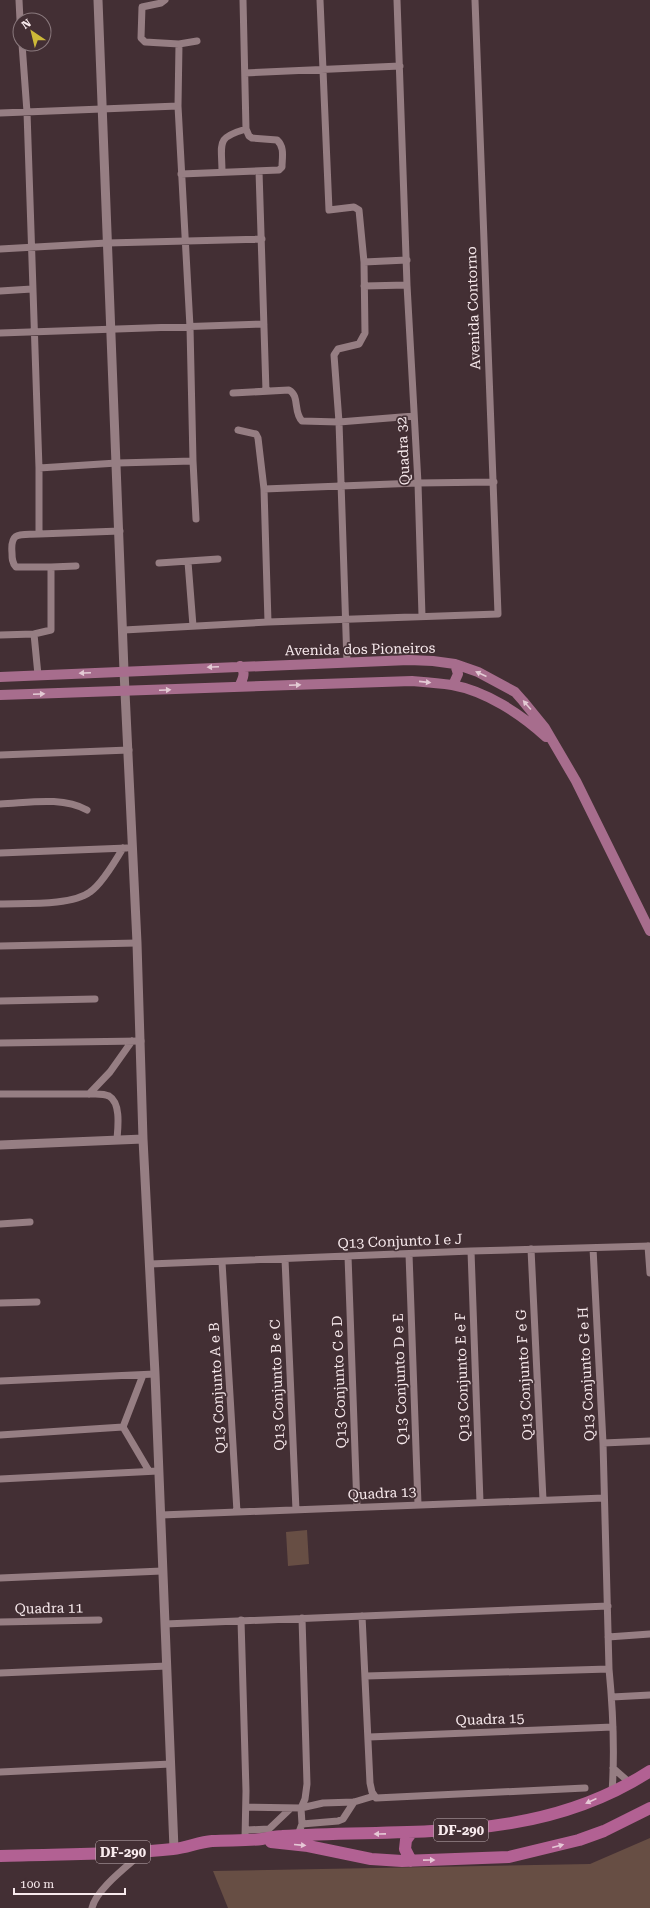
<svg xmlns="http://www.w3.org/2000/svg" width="650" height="1908" font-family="'Roboto Serif',serif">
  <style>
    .green { fill: #674e44 }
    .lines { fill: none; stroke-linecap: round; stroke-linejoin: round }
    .street { stroke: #967e83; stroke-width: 7 }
    .secondary { stroke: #967e83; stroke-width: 9 }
    .primary { stroke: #a76d8d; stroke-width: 10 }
    .highway { stroke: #b26193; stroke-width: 12 }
    .oneway { fill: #e4cbd5 }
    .oneway2 { fill: #e6c8d6 }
    .labels { text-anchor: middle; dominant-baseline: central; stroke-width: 3.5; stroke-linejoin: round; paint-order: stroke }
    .shield { fill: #432f34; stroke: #c2b2b6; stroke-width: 1 }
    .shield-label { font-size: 13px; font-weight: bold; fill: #f8eaed }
    .street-label { font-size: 14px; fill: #f8eaed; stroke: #432f34 }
  </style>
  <rect width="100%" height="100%" fill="#432f34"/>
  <path class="green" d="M 307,1530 L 309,1564 L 288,1566 L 286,1532 Z
    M 650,1838 L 650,1908 L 228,1908 L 213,1871 L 590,1864 Z"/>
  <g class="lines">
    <path class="street" d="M 19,0 L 20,20
      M 165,0 L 161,3 L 142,7 L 141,38 L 145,42 L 179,44
      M 320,0 L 329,210 L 354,207 L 359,210 L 364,262 L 365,333 L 359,344 L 338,349 L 334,355 L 339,422 L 347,663
      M 397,0 L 407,285 L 418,483 L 422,616
      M 22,44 L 27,112 L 39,468 L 39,534 C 21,535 10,530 12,553 C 12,558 12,563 16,567 L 51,567
      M 245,73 L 400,66
      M 0,113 L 178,106
      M 259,171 L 266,391
      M 222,172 C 222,143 215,138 246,129
      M 181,174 L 279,170 L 282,167 C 282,158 285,147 277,140 L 252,138 L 249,136 L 246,129 L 243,0
      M 0,249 L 107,243 L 262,239
      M 364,262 L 407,260
      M 364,286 L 407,285
      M 0,291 L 32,289
      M 0,333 L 264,324
      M 233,393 L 289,390 C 300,396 293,412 302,421 L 339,422 L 414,416
      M 238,430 L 256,434 L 258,438 L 264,489 L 268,622
      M 193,461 L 190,327 L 178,106 L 179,44 L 197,41
      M 39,468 L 117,463 L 193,461 L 196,519
      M 264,489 L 418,483 L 494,482
      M 39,534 L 120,531
      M 188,562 L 193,626
      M 159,563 L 218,559
      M 124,630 L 268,622 L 498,614 L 475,0
      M 34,634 L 38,675
      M 0,635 L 34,634 L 51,630 L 51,567 L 76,566
      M 0,755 L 129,750
      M 0,804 C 28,803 61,796 87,810
      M 0,853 L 127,848
      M 0,904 C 24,903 71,906 90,892 C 102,884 116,860 123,848
      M 0,946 L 137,943
      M 0,1001 L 95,999
      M 0,1043 L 141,1041
      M 0,1094 L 89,1094 C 95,1094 103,1093 109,1096 C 121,1103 118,1127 117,1139
      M 89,1094 L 110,1072 L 132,1041
      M 0,1224 L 30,1222
      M 648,1246 L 650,1273
      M 593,1248 L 603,1443 L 609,1669 C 613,1710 615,1751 612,1792
      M 531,1249 L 543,1500
      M 471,1251 L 480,1502
      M 409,1254 L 418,1504
      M 348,1256 L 357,1507
      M 285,1259 L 296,1510
      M 222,1262 L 237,1512
      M 150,1264 L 471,1251 L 650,1246
      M 0,1303 L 37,1302
      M 0,1381 L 155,1374
      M 123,1427 L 143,1375
      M 123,1427 L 149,1471
      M 0,1435 L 123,1427
      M 603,1443 L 650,1441
      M 0,1479 L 158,1471
      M 161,1515 L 604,1498
      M 0,1578 L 162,1571
      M 362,1616 L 370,1783 L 372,1792 L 376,1798 L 585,1788
      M 241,1620 L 246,1791 L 245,1839
      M 0,1622 L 99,1620
      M 165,1624 L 608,1606
      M 608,1637 L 650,1634
      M 0,1673 L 167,1666
      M 366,1676 L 609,1669
      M 612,1697 L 650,1695
      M 369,1737 L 613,1727
      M 613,1768 L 630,1783
      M 0,1772 L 171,1764
      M 247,1807 L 301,1808 L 323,1803 L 354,1802 L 374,1796
      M 302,1824 L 338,1821 L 343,1819 L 354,1802
      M 247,1830 L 269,1829 L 290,1809
      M 298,1835 L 302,1824 L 301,1808 L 305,1799 L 307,1784 L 302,1618
      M 92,1908 C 96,1889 129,1865 143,1852"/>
    <path class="secondary" d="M 98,0 L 124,671 L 137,943 L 143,1139 L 155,1374 L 174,1849
      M 0,1145 L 143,1139"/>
    <path class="primary" d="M 0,677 L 409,660 L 433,661 L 455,664 L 478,672 L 515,692 L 523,701 L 545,728 L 576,781 L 650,931
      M 453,685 L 458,674 L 455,664
      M 239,687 C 242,680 247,672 240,666
      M 0,695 L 412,681 C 425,682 439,683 452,685 C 486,691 521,714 546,737"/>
    <path class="highway" d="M 411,1833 L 406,1840 L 405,1849 L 411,1861
      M 271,1842 L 308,1846 L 371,1859 L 402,1861 L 509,1857 L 579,1840 L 604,1831 L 650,1808
      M 0,1856 C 57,1854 116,1855 173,1849 C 186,1848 199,1842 212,1841 C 229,1840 246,1841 262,1839 C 269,1838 275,1836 282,1836 C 410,1828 536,1845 650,1771"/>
  </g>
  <defs><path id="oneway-solid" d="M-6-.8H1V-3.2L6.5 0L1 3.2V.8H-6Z"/></defs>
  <g class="oneway">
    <use href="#oneway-solid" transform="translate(213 667) rotate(177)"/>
    <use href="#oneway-solid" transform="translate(85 673) rotate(177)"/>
    <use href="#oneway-solid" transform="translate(481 674) rotate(-156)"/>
    <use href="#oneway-solid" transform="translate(425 682) rotate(6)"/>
    <use href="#oneway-solid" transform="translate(295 685) rotate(-2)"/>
    <use href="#oneway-solid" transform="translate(165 690) rotate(-2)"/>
    <use href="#oneway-solid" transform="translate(39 694) rotate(-2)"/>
    <use href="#oneway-solid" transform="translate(527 705) rotate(-131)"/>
  </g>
  <g class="oneway2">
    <use href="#oneway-solid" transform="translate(591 1801) rotate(156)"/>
    <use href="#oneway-solid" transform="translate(380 1834) rotate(179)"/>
    <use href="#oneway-solid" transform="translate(300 1845) rotate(5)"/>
    <use href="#oneway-solid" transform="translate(558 1846) rotate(-15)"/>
    <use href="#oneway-solid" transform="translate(429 1860) rotate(-1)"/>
  </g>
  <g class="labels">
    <g class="shield">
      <rect x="434" y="1819" width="54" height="22" rx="3"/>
      <rect x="96" y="1841" width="54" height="22" rx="3"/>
    </g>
    <g class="shield-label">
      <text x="461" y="1830">DF-290</text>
      <text x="123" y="1852">DF-290</text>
    </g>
    <g class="street-label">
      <text transform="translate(473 308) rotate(-92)">Avenida Contorno</text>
      <text transform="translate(403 451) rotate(-93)">Quadra 32</text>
      <text transform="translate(360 649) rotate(-1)">Avenida dos Pioneiros</text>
      <text transform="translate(400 1241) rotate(-2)">Q13 Conjunto I e J</text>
      <text transform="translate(586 1374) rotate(-93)">Q13 Conjunto G e H</text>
      <text transform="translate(524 1375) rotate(-93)">Q13 Conjunto F e G</text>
      <text transform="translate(462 1377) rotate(-92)">Q13 Conjunto E e F</text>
      <text transform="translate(400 1379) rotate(-92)">Q13 Conjunto D e E</text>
      <text transform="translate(339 1382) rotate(-92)">Q13 Conjunto C e D</text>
      <text transform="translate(277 1385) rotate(-92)">Q13 Conjunto B e C</text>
      <text transform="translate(217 1388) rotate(-93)">Q13 Conjunto A e B</text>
      <text transform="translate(382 1493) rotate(-3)">Quadra 13</text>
      <text transform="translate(49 1608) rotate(-1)">Quadra 11</text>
      <text transform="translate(490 1719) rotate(-2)">Quadra 15</text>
    </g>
  </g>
  <g transform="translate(32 32) rotate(325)"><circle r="19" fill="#432f34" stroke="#8b7a7e"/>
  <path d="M0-3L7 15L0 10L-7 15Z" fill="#cdb938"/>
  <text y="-6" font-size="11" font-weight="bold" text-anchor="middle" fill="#f8eaed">N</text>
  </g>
  <path d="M14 1888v6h111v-6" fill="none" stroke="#f8eaed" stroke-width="2"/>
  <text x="20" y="1888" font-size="12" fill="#f8eaed" stroke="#432f34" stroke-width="3" paint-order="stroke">100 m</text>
</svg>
